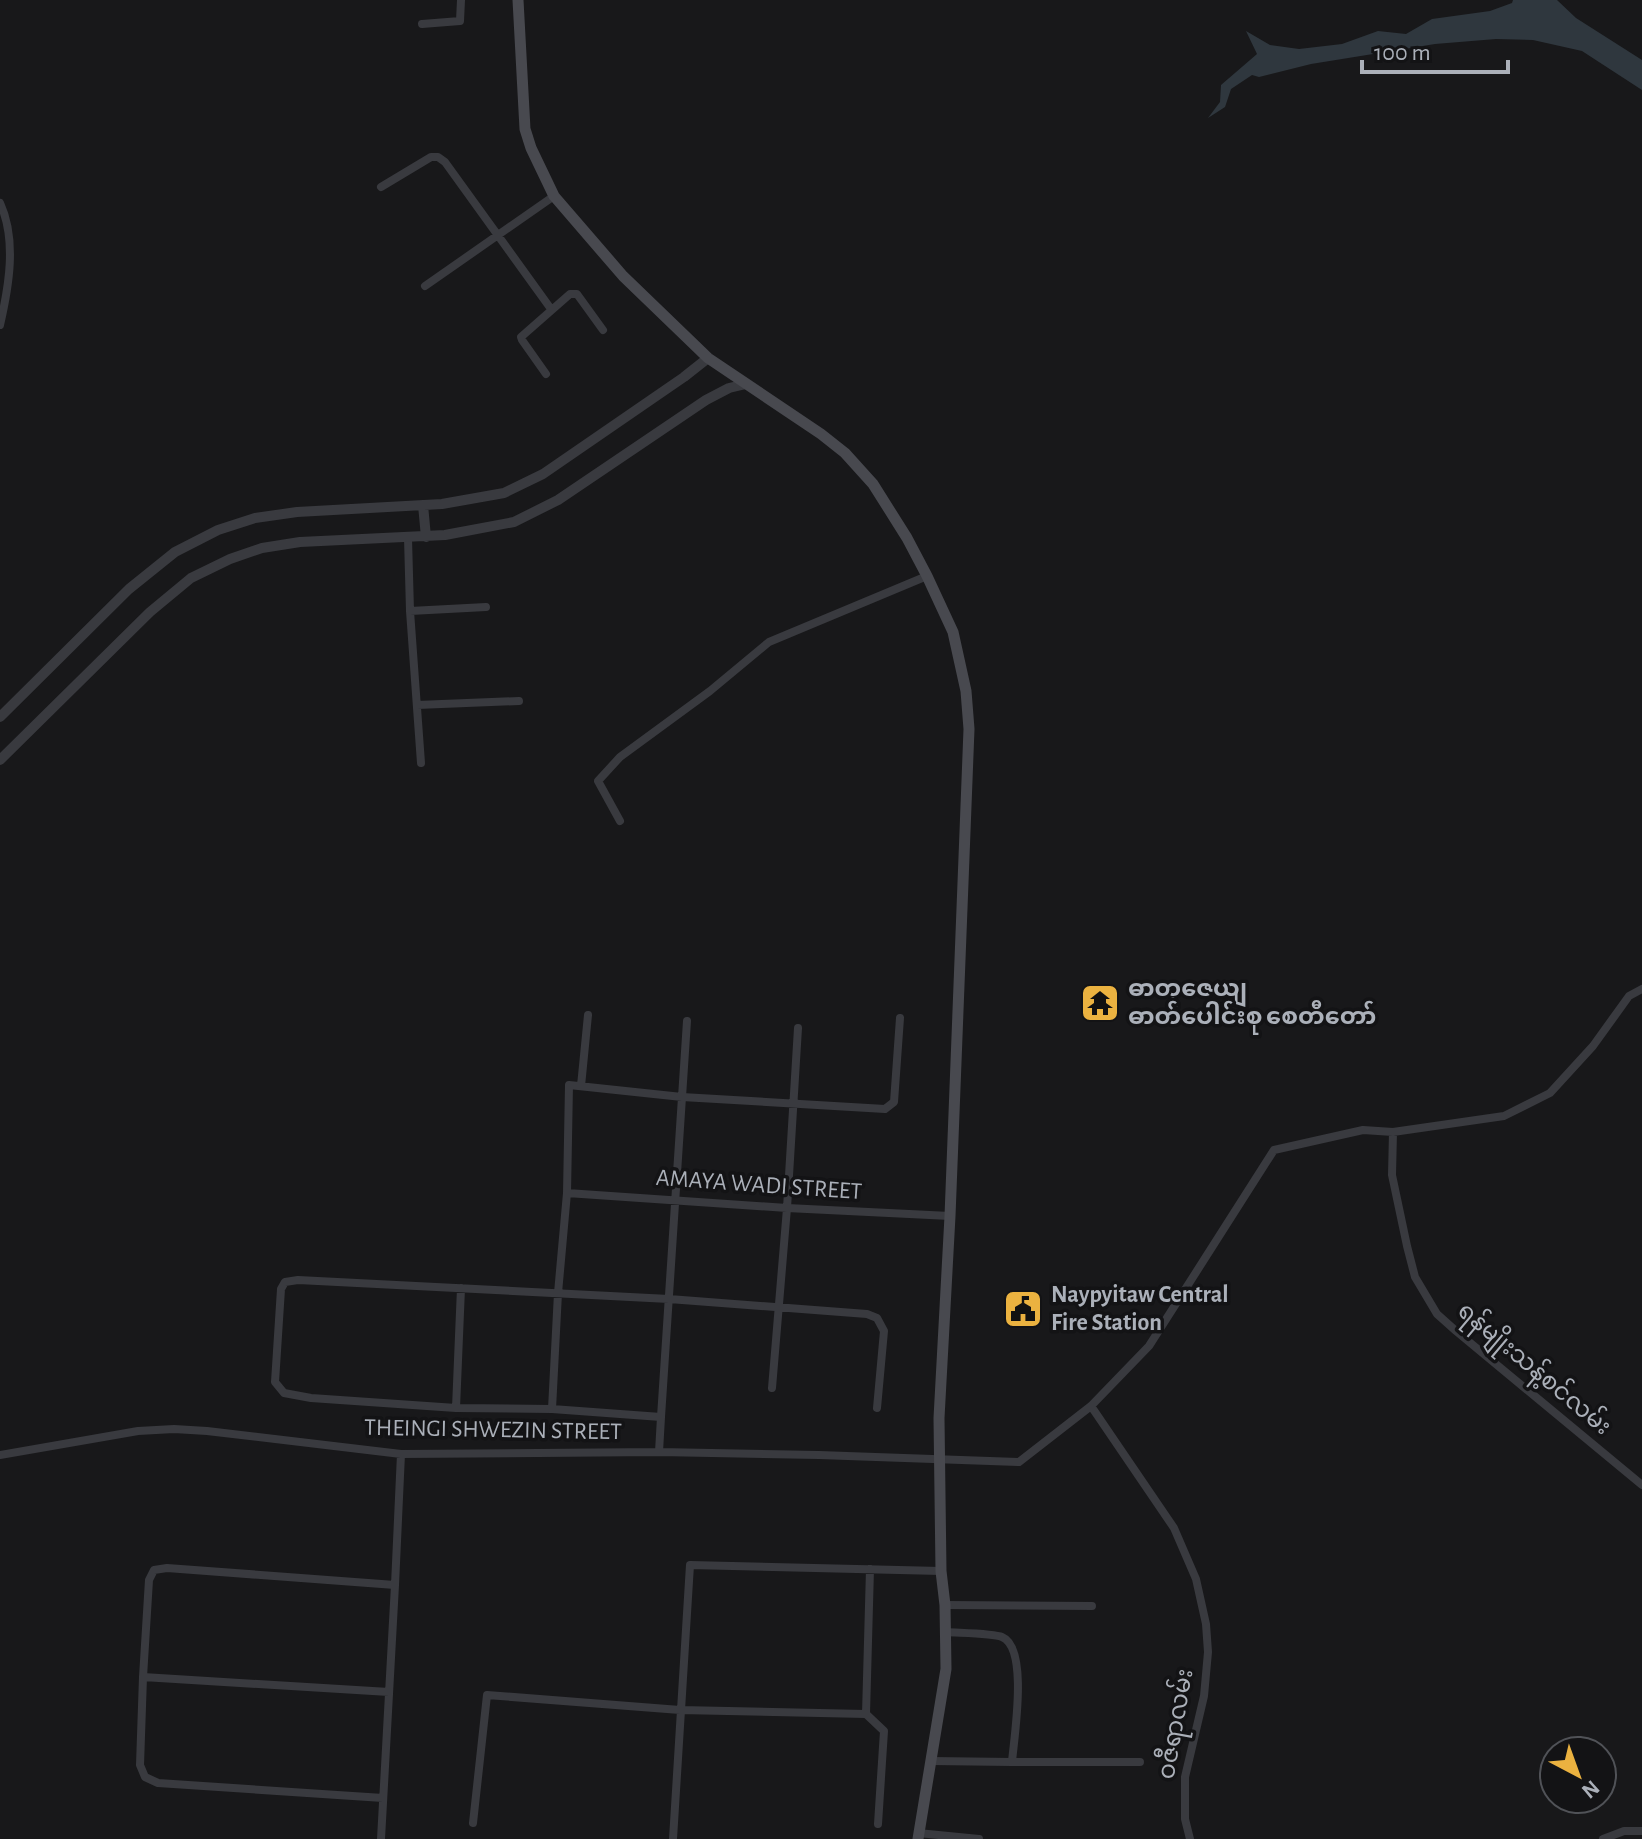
<svg xmlns="http://www.w3.org/2000/svg" width="1642" height="1839" font-family="'Alegreya Sans','Noto Sans Myanmar',sans-serif">
  <style>
    .water { fill: #2f373e }
    .lines { fill: none; stroke-linecap: round; stroke-linejoin: round }
    .minor { stroke: #393a3f; stroke-width: 8 }
    .tertiary { stroke: #393a3f; stroke-width: 10 }
    .secondary { stroke: #48494f; stroke-width: 11 }
    .labels { text-anchor: middle; dominant-baseline: central; stroke-width: 7; stroke-linejoin: round; paint-order: stroke }
    .poi-label { font-size: 24px; font-weight: bold; fill: #abb0b9; stroke: #131315; text-anchor: start }
    .street-label { font-size: 24px; fill: #abb0b9; stroke: #131315 }
  </style>
  <rect width="100%" height="100%" fill="#18181a"/>
  <path class="water" d="M 1513,0 L 1557,0 L 1576,18 L 1642,60 L 1642,90 L 1582,51 L 1533,40 L 1496,39 L 1435,44 L 1311,64 L 1259,77 L 1252,75 L 1231,89 L 1225,107 L 1208,118 L 1220,102 L 1221,85 L 1257,54 L 1246,31 L 1270,45 L 1299,49 L 1342,44 L 1378,31 L 1406,34 L 1432,19 L 1490,11 L 1512,3 Z"/>
  <g class="lines">
    <path class="minor" d="M 422,24 L 460,21 L 461,0
      M 381,187 L 431,157 L 438,157 L 445,162 L 551,309
      M 0,203 C 17,240 9,286 0,325
      M 425,286 L 554,196
      M 546,374 L 522,340 L 521,337 L 570,294 L 577,294 L 603,330
      M 408,538 L 410,611 L 421,763
      M 410,611 L 486,607
      M 417,705 L 519,701
      M 620,821 L 598,781 L 620,757 L 710,691 L 769,642 L 927,576
      M 687,1021 C 679,1153 670,1285 661,1417 L 552,1409 L 558,1293 L 567,1193 L 569,1085 L 682,1097 L 885,1109 L 894,1102 L 900,1018
      M 581,1086 L 588,1015
      M 1393,1132 L 1392,1175 L 1407,1246 L 1415,1277 L 1437,1314 L 1456,1331 L 1642,1485
      M 567,1193 L 787,1208 L 950,1216
      M 772,1388 L 787,1208 L 798,1028
      M 1091,1406 L 1174,1528 L 1196,1579 L 1206,1624 L 1208,1652 L 1204,1696 L 1185,1777 L 1185,1819 L 1190,1839
      M 456,1408 L 461,1288
      M 552,1409 L 456,1408 L 311,1398 L 284,1393 L 275,1382 L 281,1289 L 285,1282 L 298,1280 L 669,1299 L 867,1314 L 877,1318 L 884,1331 L 877,1408
      M 659,1452 L 661,1417
      M 0,1455 L 138,1431 L 174,1429 L 207,1431 L 401,1454 L 659,1452 L 819,1455 L 1019,1462 L 1091,1406 L 1149,1346 L 1274,1150 L 1363,1130 L 1393,1132 L 1504,1116 L 1550,1093 L 1593,1046 L 1629,996 L 1642,989
      M 870,1569 L 866,1714 L 884,1731 L 878,1824
      M 945,1605 L 1092,1606
      M 946,1632 C 958,1633 993,1633 1002,1637 C 1029,1648 1014,1737 1012,1762 L 1140,1762
      M 143,1677 L 149,1580 L 154,1570 L 167,1568 L 395,1585 L 401,1454
      M 931,1761 L 1012,1762
      M 383,1798 L 158,1783 L 145,1777 L 140,1765 L 143,1677 L 389,1692
      M 473,1823 L 487,1695 L 680,1710 L 866,1714
      M 918,1833 L 979,1839
      M 381,1839 L 395,1585
      M 673,1839 L 690,1565 L 941,1571
      M 1603,1839 L 1624,1831 L 1642,1831"/>
    <path class="tertiary" d="M 423,505 L 426,537
      M 0,717 L 129,589 L 175,552 L 218,530 L 255,518 L 297,512 L 442,504 L 504,493 L 543,474 L 684,377 L 708,358
      M 0,760 L 150,612 L 191,578 L 230,559 L 262,548 L 300,542 L 445,535 L 514,522 L 558,500 L 706,400 L 729,388 L 746,384"/>
    <path class="secondary" d="M 518,0 L 525,129 L 531,148 L 554,196 L 623,276 L 708,358 L 821,434 L 845,453 L 873,484 L 907,538 L 927,576 L 953,632 L 966,691 L 969,729 L 950,1216 L 939,1418 L 941,1571 L 945,1605 L 946,1669 L 918,1839"/>
  </g>
  <defs>
    <g id="temple-square" transform="scale(2)"><rect x="-9" y="-9" width="18" height="18" rx="4" fill="#ebb240" stroke="#131315"/><path d="M0-6L5-2H3V0L6.5 2.5H4V6H1.5V3h-3V6H-4V2.5H-6.5L-3 0V-2H-5Z" fill="#111"/></g>
    <g id="civic-square" transform="scale(2)"><rect x="-9" y="-9" width="18" height="18" rx="4" fill="#ebb240" stroke="#131315"/><path d="M-.6-6.5H3V-4.5H.6V-3L4-1V1h2V6H-6V1h2V-1L-.6-3ZM-1.2 2.5V6h2.4V2.5Z" fill="#111"/></g>
  </defs>
  <g fill-rule="evenodd">
    <use href="#temple-square" x="1100" y="1003"/>
    <use href="#civic-square" x="1023" y="1309"/>
  </g>
  <g class="labels">
    <g class="poi-label">
      <text x="1128" y="989">ဓာတုဇေယျ<tspan x="1128" dy="28">ဓာတ်ပေါင်းစု စေတီတော်</tspan></text>
      <text x="1051" y="1295">Naypyitaw Central<tspan x="1051" dy="28">Fire Station</tspan></text>
    </g>
    <g class="street-label">
      <text transform="translate(759 1185) rotate(4)">AMAYA WADI STREET</text>
      <text transform="translate(1534 1369) rotate(40)">ရန်မျိုးသန့်စင်လမ်း</text>
      <text transform="translate(493 1430) rotate(1)">THEINGI SHWEZIN STREET</text>
      <text transform="translate(1176 1724) rotate(-80)">ဝဇီရာလမ်း</text>
    </g>
  </g>
  <g transform="translate(1578 1775) rotate(139)"><circle r="38" fill="#131315" stroke="#505257" stroke-width="2"/>
  <path d="M0-6L14 30L0 20L-14 30Z" fill="#ebb240"/>
  <text y="-12" font-size="22" font-weight="bold" text-anchor="middle" fill="#abb0b9">N</text>
  </g>
  <path d="M1362 60v12h146v-12" fill="none" stroke="#abb0b9" stroke-width="4"/>
  <text x="1374" y="60" font-size="24" fill="#abb0b9" stroke="#131315" stroke-width="6" paint-order="stroke">100 m</text>
</svg>
